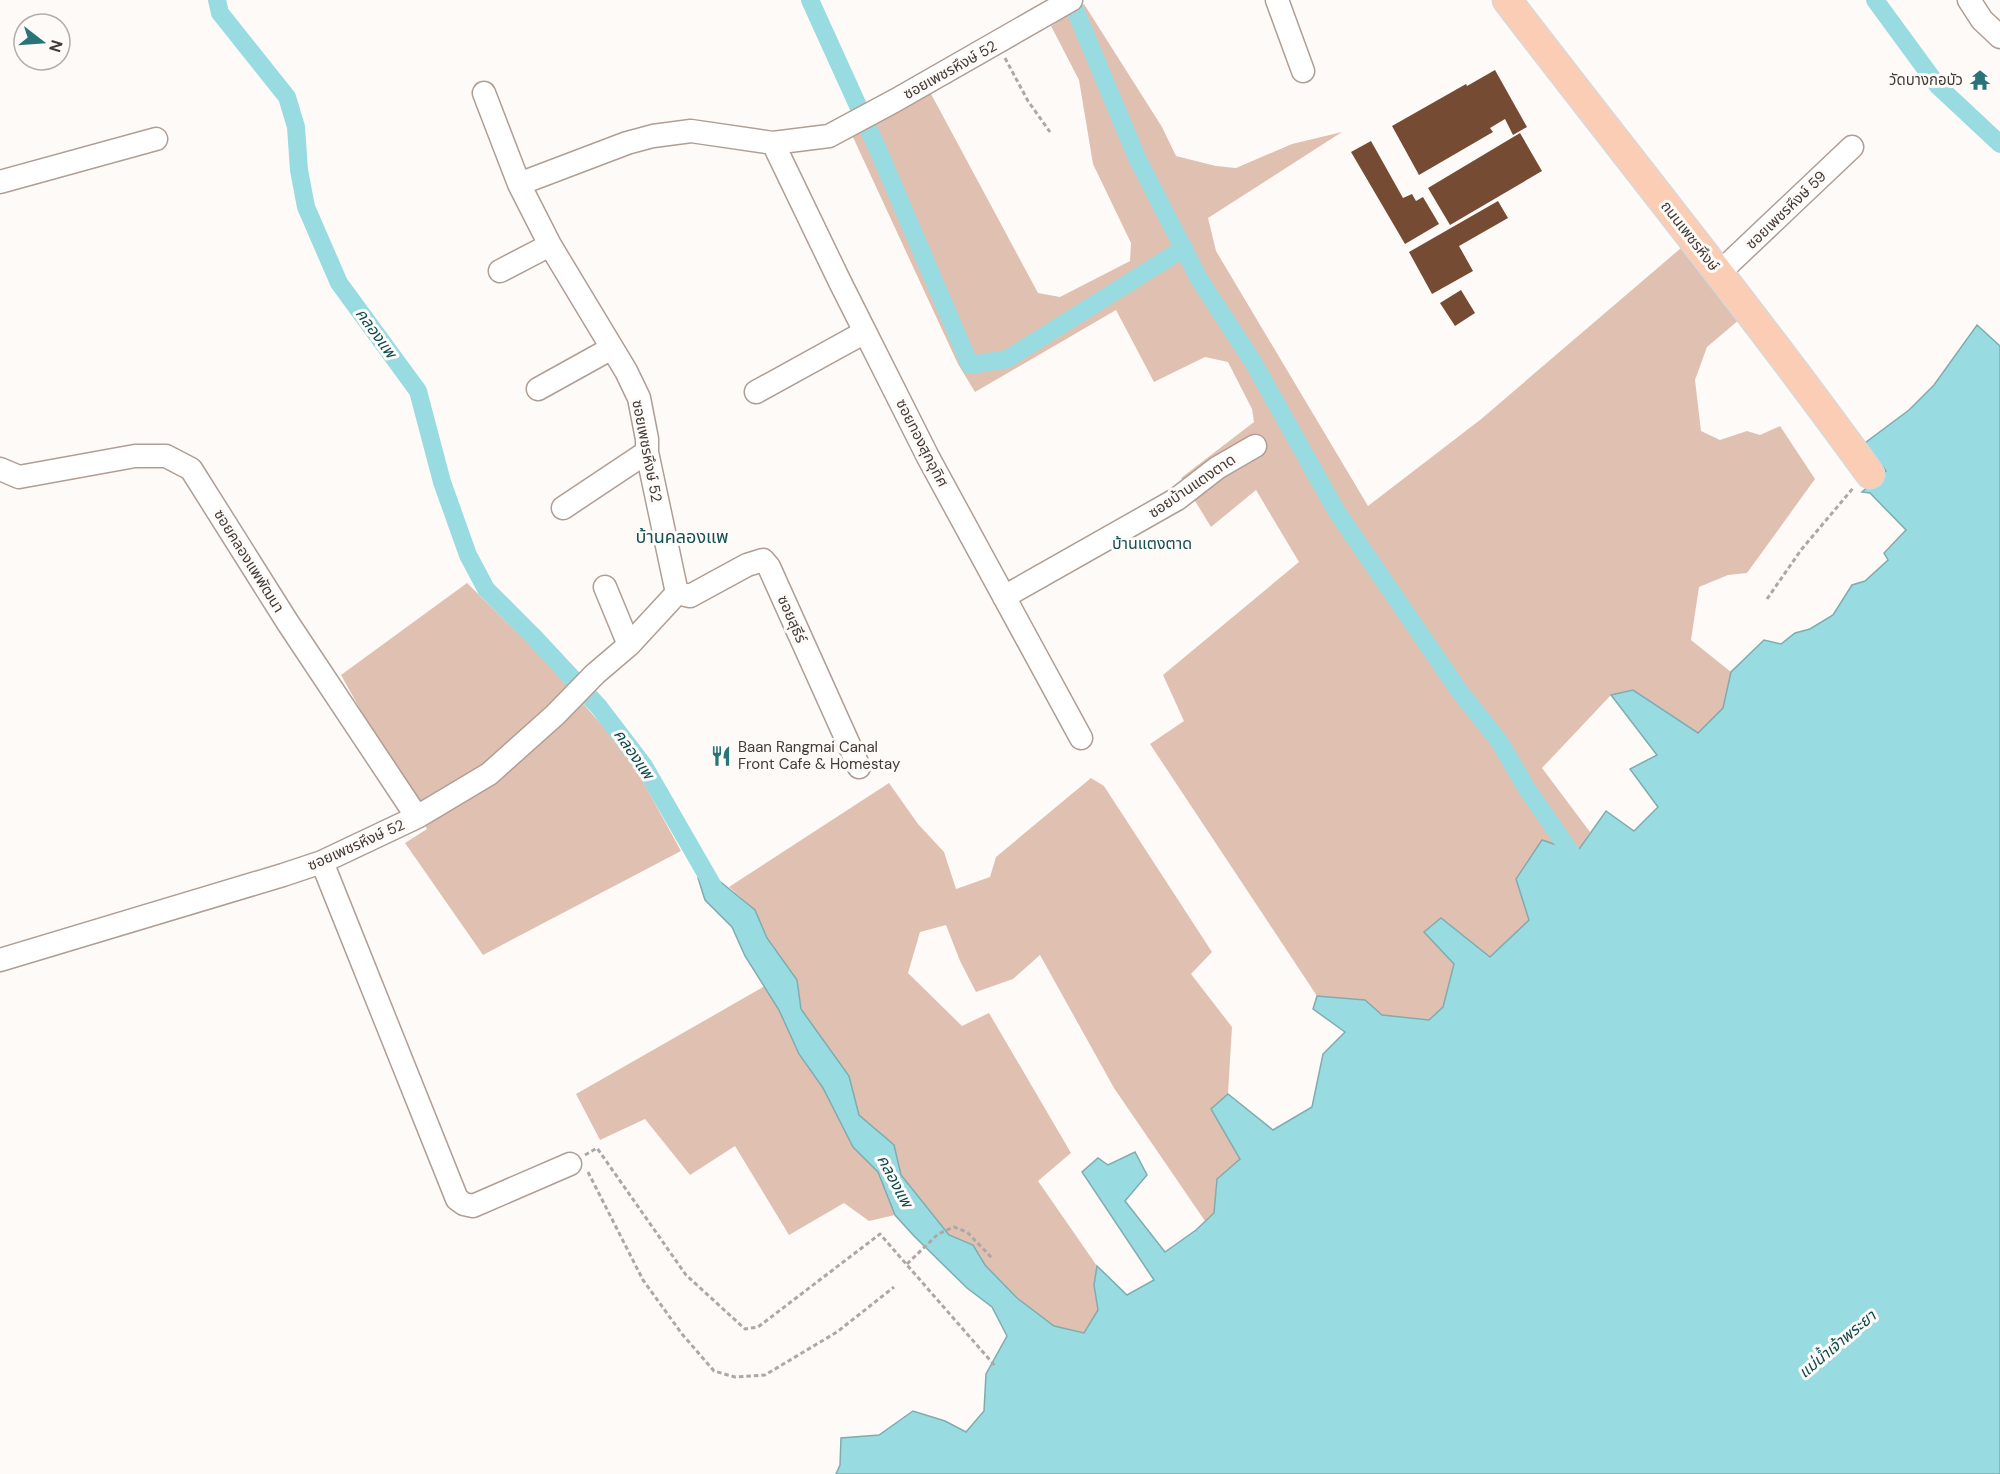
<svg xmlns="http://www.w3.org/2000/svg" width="2000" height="1474" font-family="'DM Sans','Noto Sans Thai',sans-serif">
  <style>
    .green { fill: #e0c1b1 }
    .water { fill: #98dce2; stroke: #7eacaf; stroke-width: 1.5 }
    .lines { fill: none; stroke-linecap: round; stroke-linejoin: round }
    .canal { stroke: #98dce2; stroke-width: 18 }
    .building { fill: #764b33 }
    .minor-casing { stroke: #b09e94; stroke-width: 25 }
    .major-casing { stroke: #d9d8d7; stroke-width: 31 }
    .path { stroke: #ada8a5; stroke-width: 3; stroke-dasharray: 4.5 3; stroke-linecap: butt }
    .minor { stroke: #fff; stroke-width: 22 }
    .major { stroke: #fbcdb4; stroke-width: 28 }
    .labels { text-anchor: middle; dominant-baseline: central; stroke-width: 6; stroke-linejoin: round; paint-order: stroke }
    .street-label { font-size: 15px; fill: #433b37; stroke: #fefaf8 }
    .poi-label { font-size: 15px; fill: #433b37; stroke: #fefaf8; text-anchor: end }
    .water-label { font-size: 16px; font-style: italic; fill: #0c4b4f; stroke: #fefaf8 }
    .neighbourhood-label { font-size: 16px; fill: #135055; stroke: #fefaf8 }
    .quarter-label { font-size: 18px; fill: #135055; stroke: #fefaf8 }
  </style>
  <rect width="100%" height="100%" fill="#fefaf8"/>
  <path class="green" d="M 1084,4 L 1162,127 L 1176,156 L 1216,166 L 1236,168 L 1292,144 L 1342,132 L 1208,218 L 1216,251 L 1368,506 L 1480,420 L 1681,248 L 1740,319 L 1707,347 L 1695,380 L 1701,431 L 1720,440 L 1747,431 L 1760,435 L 1780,426 L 1815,479 L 1747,573 L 1728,575 L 1699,587 L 1691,640 L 1731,672 L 1723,708 L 1698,733 L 1633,691 L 1611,695 L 1542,768 L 1590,832 L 1577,852 L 1516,879 L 1529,920 L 1490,958 L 1441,918 L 1425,932 L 1454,964 L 1443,1007 L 1429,1020 L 1382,1015 L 1364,1000 L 1317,996 L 1150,744 L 1184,721 L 1163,675 L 1299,562 L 1256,490 L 1211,527 L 1181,478 L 1254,422 L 1252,409 L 1228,362 L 1205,357 L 1154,382 L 1116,310 L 975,392 L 958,364 L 852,135 L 930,92 L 1038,293 L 1060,297 L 1130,261 L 1131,243 L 1093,164 L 1079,80 L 1051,26 Z
    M 467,583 L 545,660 L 629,756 L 681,851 L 483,955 L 405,843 L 427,829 L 341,675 Z
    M 1091,778 L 1104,786 L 1212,952 L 1191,974 L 1232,1027 L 1228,1094 L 1211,1109 L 1240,1159 L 1217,1179 L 1214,1213 L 1205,1221 L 1114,1088 L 1040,955 L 1013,979 L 976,992 L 960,961 L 946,925 L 920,932 L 908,973 L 962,1026 L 989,1013 L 1071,1153 L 1038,1181 L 1097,1266 L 1094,1285 L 1098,1310 L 1084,1333 L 1054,1326 L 1017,1298 L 985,1265 L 973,1245 L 949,1235 L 901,1175 L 894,1145 L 859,1115 L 849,1076 L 801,1009 L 796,980 L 767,938 L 755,910 L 729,887 L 889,783 L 918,824 L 944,852 L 956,889 L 990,877 L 996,857 Z
    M 765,986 L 779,1010 L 799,1054 L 823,1088 L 853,1147 L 878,1172 L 895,1215 L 869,1221 L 844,1203 L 789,1235 L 735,1146 L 690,1175 L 645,1119 L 600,1140 L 576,1094 Z"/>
  <path class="water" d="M 1977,325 L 2000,346 L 2000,1474 L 836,1474 L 840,1465 L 841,1438 L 879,1435 L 913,1411 L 945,1421 L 966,1432 L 984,1411 L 986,1374 L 1007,1336 L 992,1307 L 967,1288 L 914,1236 L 895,1215 L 878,1172 L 853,1147 L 823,1088 L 799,1054 L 779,1010 L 745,956 L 732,927 L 705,900 L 698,878 L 701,866 L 755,910 L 767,938 L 797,980 L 801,1009 L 849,1076 L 859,1115 L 894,1145 L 901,1175 L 949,1235 L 973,1245 L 985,1265 L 1017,1298 L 1054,1326 L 1084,1333 L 1098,1310 L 1094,1285 L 1097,1266 L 1127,1295 L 1154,1280 L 1082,1172 L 1098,1158 L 1108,1165 L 1135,1152 L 1147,1175 L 1125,1201 L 1165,1252 L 1196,1230 L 1214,1213 L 1217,1179 L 1240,1159 L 1211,1109 L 1228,1094 L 1273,1130 L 1312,1107 L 1323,1054 L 1345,1032 L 1313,1009 L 1317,996 L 1365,1000 L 1382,1015 L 1429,1020 L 1443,1007 L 1454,964 L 1424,932 L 1441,918 L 1490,957 L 1529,920 L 1516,879 L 1542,840 L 1577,852 L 1606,811 L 1634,831 L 1658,807 L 1630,769 L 1657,755 L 1611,695 L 1633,690 L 1698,733 L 1723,708 L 1731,672 L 1764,640 L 1781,644 L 1795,633 L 1810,629 L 1833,615 L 1852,585 L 1865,581 L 1888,560 L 1884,553 L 1906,530 L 1870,493 L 1862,492 L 1886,471 L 1865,443 L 1909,410 L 1934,385 Z"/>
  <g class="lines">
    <path class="canal" d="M 217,0 L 220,13 L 287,97 L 296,127 L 299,170 L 306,207 L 339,283 L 418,391 L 442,482 L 468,555 L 486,589 L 533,636 L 599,707 L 644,766 L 713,886
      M 810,0 L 879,152 L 970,365 L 1007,359 L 1184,248
      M 1071,0 L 1137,158 L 1199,279 L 1253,362 L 1337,512 L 1460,692 L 1499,741 L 1527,789 L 1583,870
      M 1875,0 L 1938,86 L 2000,144"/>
  </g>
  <path class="building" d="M 1495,70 L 1527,127 L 1513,135 L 1505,119 L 1490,128 L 1493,132 L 1419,175 L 1392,126 L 1466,84 L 1467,86 Z
    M 1520,133 L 1542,171 L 1450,225 L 1428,188 Z
    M 1371,141 L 1403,198 L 1412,194 L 1416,201 L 1423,197 L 1439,224 L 1405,244 L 1351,152 Z
    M 1498,201 L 1508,218 L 1459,246 L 1473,271 L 1432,294 L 1409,252 Z
    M 1461,290 L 1475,313 L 1455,326 L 1440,303 Z"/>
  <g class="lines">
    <g class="minor-casing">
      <path id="minor" d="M 1277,0 L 1303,71
        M 1969,0 L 1982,20 L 2000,37
        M 484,93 L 519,184
        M 773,143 L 840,282 L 928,457 L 1081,738
        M 0,182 L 156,139
        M 500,271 L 550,245
        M 1719,273 L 1852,147
        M 538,389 L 612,348
        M 756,392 L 865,332
        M 0,469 L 19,477 L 135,456 L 166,456 L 191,469 L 288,623 L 417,817
        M 563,508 L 647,452
        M 605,587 L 629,645
        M 677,593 L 690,596 L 747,565 L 763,560 L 769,567 L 859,767
        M 1004,597 L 1177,499 L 1217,468 L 1255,446
        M 322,862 L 457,1199 L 464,1204 L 473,1206 L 570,1164
        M 0,960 L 283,875 L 322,862 L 417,817 L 489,774 L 555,715 L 595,674 L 629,645 L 677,593 L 647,452 L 647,439 L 639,398 L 626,371 L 550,245 L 519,184 L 627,143 L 653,136 L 691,131 L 773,143 L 829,136 L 896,100 L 1071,0"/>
    </g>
    <g class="major-casing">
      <path id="major" d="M 1507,0 C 1628,158 1753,312 1870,474"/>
    </g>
    <path class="path" d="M 1005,58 L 1028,101 L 1050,132
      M 1767,599 L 1801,550 L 1854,487
      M 585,1155 L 597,1148 L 686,1275 L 745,1329 L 758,1327 L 880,1234 L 996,1367
      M 588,1172 L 643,1280 L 682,1334 L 714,1371 L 735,1377 L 765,1375 L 837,1332 L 894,1287
      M 907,1264 L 938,1234 L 954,1227 L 967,1232 L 992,1258"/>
    <use href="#minor" class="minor"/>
    <use href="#major" class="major"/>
  </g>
  <defs>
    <g id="temple-bare" transform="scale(1.62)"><path d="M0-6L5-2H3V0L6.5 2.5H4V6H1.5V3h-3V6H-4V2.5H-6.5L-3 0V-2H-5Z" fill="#2a7479" stroke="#fefaf8" stroke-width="2.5" paint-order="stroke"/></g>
    <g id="restaurant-bare" transform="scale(1.62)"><path d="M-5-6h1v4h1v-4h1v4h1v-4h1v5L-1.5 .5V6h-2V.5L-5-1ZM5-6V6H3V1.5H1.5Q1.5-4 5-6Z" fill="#2a7479" stroke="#fefaf8" stroke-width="2.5" paint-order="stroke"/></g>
  </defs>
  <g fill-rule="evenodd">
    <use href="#temple-bare" x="1980" y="80"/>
    <use href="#restaurant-bare" x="721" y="756"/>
  </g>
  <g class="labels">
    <g class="street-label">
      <text transform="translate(950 70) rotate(-29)">ซอยเพชรหึงษ์ 52</text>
      <text transform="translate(1786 210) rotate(-44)">ซอยเพชรหึงษ์ 59</text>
      <text transform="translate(1690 236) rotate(52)">ถนนเพชรหึงษ์</text>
      <text transform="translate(922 443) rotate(63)">ซอยทองสุกอุทิศ</text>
      <text transform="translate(647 451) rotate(79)">ซอยเพชรหึงษ์ 52</text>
      <text transform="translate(1192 486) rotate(-34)">ซอยบ้านแตงตาด</text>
      <text transform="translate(249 561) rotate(58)">ซอยคลองแพพัฒนา</text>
      <text transform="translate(792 619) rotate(66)">ซอยสุธีร์</text>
      <text transform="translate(356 845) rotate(-24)">ซอยเพชรหึงษ์ 52</text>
    </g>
    <g class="poi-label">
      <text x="1963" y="80">วัดบางกอบัว</text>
      <text x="738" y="747" text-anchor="start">Baan Rangmai Canal<tspan x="738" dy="17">Front Cafe &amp; Homestay</tspan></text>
    </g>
    <g class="water-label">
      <text transform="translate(376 333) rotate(54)">คลองแพ</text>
      <text transform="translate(634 754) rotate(55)">คลองแพ</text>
      <text transform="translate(895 1181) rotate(62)">คลองแพ</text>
      <text transform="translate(1837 1344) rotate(-40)">แม่น้ำเจ้าพระยา</text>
    </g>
    <g class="neighbourhood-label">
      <text x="1152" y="543">บ้านแตงตาด</text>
    </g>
    <g class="quarter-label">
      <text x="682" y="537">บ้านคลองแพ</text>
    </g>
  </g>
  <g transform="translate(42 42) rotate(107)"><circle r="28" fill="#fefaf8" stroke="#b3aeab" stroke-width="1.5"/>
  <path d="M0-4.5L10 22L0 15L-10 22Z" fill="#2a7479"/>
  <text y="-9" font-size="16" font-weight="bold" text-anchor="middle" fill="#433b37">N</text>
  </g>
</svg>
